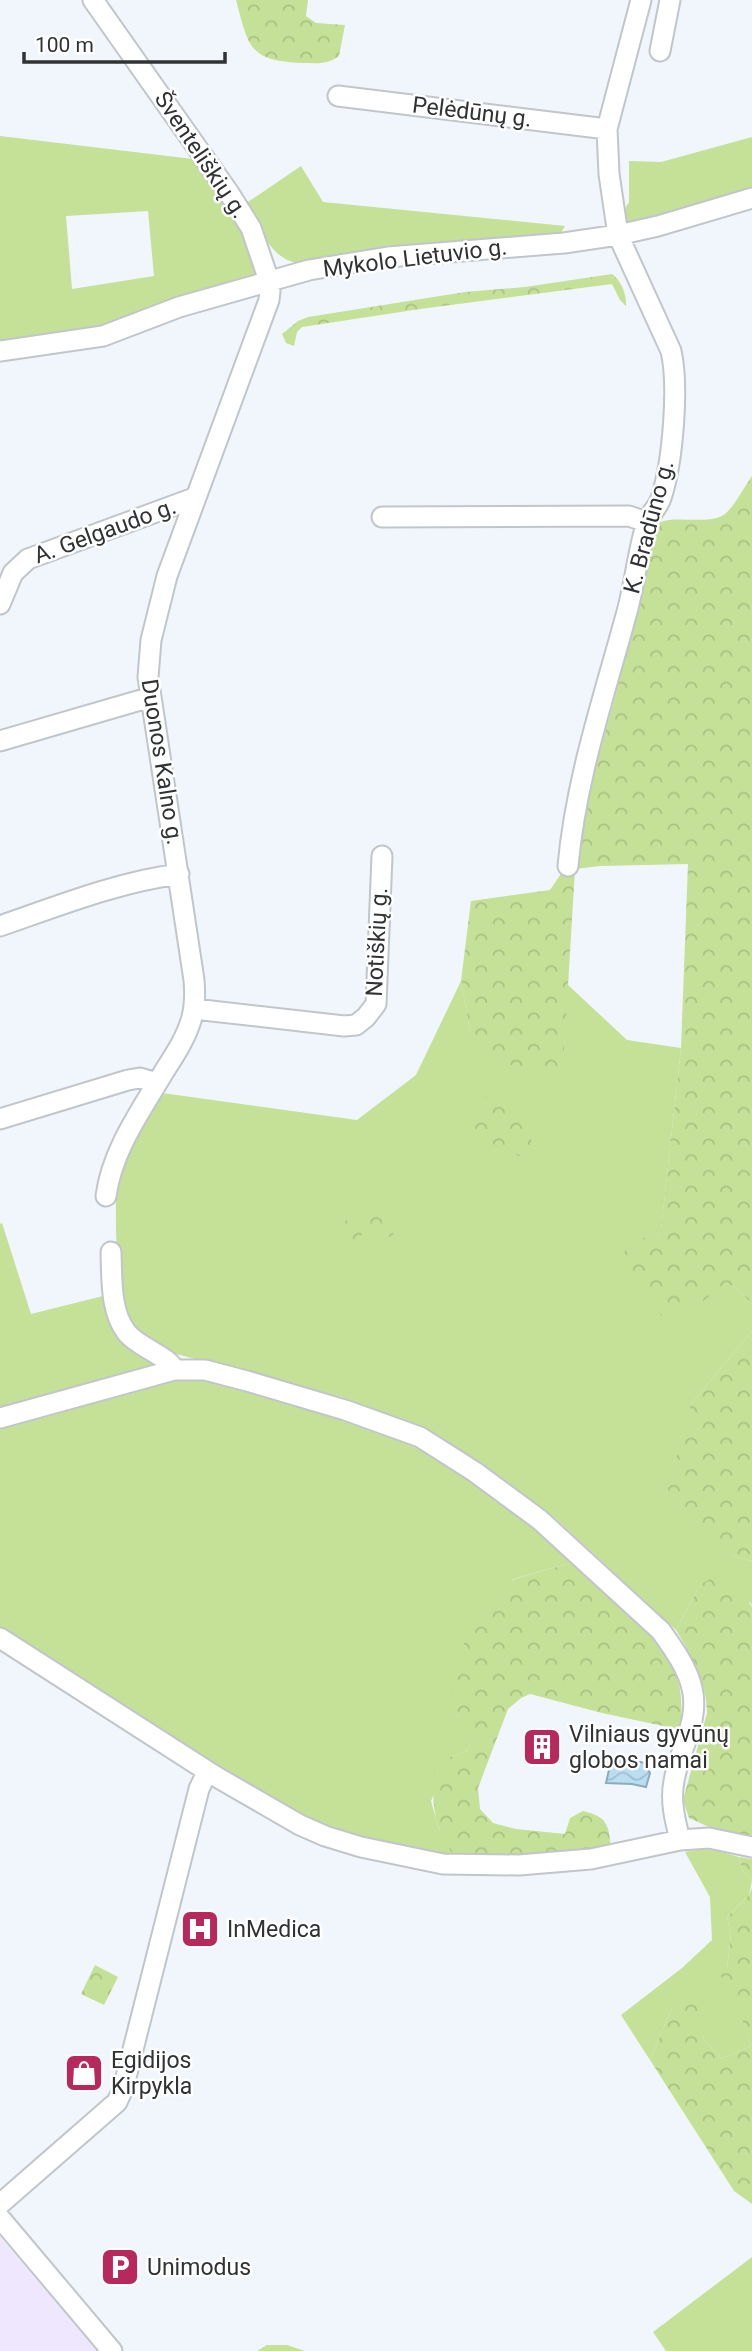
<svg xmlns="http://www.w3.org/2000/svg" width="752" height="2351" font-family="Roboto,sans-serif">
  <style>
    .commercial { fill: #eee7fd }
    .green { fill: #c5e097; fill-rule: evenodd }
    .forest { fill: url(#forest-crowns) }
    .water { fill: url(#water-waves); stroke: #90aab9; stroke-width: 2 }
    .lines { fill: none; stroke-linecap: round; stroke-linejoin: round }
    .minor-casing { stroke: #c0c6ca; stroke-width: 23 }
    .minor { stroke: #fff; stroke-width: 19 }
    .labels { text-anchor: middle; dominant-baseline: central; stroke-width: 5; stroke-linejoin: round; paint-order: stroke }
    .street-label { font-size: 23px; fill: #303234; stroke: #fff }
    .poi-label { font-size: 23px; fill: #303234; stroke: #fff; text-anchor: start }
  </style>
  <defs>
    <pattern id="forest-crowns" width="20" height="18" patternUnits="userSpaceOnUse" patternTransform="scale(1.75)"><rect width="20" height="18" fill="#c5e097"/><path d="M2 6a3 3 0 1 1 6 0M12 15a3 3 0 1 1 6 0" fill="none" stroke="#aac183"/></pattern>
    <pattern id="water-waves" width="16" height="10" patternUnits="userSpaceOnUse" patternTransform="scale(1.75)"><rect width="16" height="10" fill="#b9def2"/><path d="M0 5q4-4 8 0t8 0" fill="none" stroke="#9fbfd0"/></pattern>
  </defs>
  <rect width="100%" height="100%" fill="#f0f6fb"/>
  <path class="commercial" d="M 0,2237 L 98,2351 L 0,2351 Z"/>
  <path class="green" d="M 0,136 L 193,159 L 254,247 L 258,269 L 256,275 L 100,330 L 0,344 ZM 148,211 L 154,276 L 72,289 L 66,216 Z
    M 752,137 L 752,193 L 663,221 L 628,223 L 621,215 L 629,202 L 629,161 L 661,162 Z
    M 301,166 L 323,202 L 565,226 L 561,233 L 553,237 L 420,248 L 298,263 C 271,260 258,225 245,204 Z
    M 461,981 L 470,1031 L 564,1054 L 567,984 L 627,1040 L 681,1048 L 661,1230 L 656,1236 L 726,1284 L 736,1287 L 752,1304 L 752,1331 L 691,1404 L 732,1556 L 752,1561 L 752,1607 L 751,1603 L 700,1585 L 676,1630 L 555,1518 L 473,1458 L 421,1426 L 342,1397 L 176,1354 C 161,1348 145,1343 135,1330 C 127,1320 122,1308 120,1295 C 117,1275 113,1190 119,1172 C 128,1143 145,1118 162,1093 L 357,1120 L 416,1075 Z
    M 2,1223 L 31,1314 L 107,1295 L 132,1347 L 410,1445 L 463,1473 L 528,1520 L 571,1563 L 513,1579 L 456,1715 C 472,1725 473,1733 468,1751 L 450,1757 L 431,1801 L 439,1829 L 454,1856 L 429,1854 L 341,1835 L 288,1812 L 0,1629 L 0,1224 Z
    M 702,1849 L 718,1851 L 739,1857 L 742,1870 L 752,1881 L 749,1895 L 727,1917 L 731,1935 L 727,1969 L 751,2046 L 721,2059 L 702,2037 L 702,1985 L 672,2007 L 650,2060 L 621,2015 L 682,1968 L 712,1940 L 710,1897 L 685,1852 Z
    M 752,2257 L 752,2351 L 666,2351 L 653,2332 Z"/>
  <path class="forest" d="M 236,0 L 308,0 L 306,16 L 316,23 L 345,25 L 339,56 C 327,65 317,63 303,63 C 249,61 249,48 236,0 Z
    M 612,274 C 621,280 627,295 626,306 L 620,300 L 612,284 L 420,309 L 302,327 L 297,332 L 294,346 L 286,343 L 282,334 L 298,321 L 308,317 L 465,292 L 525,287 Z
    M 752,476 L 752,1304 L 736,1287 L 726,1284 L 669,1326 L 620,1258 L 634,1239 L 656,1236 L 661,1229 L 681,1048 L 688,864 L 600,866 L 575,869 L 564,1054 L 559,1068 L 544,1075 L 529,1073 L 489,1055 L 470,1031 L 461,981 L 471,901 L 550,890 L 569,862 L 619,682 L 655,530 L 660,522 C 679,515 712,526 726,513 C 736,504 744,487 752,476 Z
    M 487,1097 L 511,1111 L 535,1146 L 530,1155 L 519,1156 L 473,1135 L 478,1099 Z
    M 375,1213 L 397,1226 L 392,1237 L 363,1233 L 353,1246 L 339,1234 L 349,1214 Z
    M 752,1331 L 752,1561 L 732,1556 L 687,1525 L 671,1505 L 668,1488 L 691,1404 Z
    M 571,1563 C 606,1594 658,1632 676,1675 C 683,1692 681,1712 682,1730 L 602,1713 L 530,1694 L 521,1698 L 508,1709 L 478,1788 L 480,1809 L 493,1823 L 516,1829 L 565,1834 L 570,1818 L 583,1811 C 607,1817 608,1823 611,1846 L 570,1853 L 454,1856 C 433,1826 431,1804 435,1769 L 450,1757 L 468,1751 C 475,1725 465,1724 449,1708 L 464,1643 L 489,1604 L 514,1579 Z
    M 725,1578 L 738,1585 L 752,1607 L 752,1838 L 709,1827 L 689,1818 L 683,1800 L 707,1713 C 707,1683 691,1655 676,1630 L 700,1585 L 710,1579 Z
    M 739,1857 L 752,1859 L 752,1881 L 742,1870 Z
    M 752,1888 L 752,2204 L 734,2191 L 650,2060 L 672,2007 L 694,1983 L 702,1984 L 702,2037 L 721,2059 L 751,2046 L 740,2013 L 720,1974 L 727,1969 L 731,1935 L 727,1917 L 749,1895 Z
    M 95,1965 L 118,1977 L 104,2005 L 81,1994 Z
    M 267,2345 L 287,2345 L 305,2351 L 257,2351 Z"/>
  <path class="water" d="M 618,1757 L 645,1763 L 650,1773 L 646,1787 L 632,1784 L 606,1783 L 611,1761 Z"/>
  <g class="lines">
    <g class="minor-casing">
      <path id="minor" d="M 93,0 L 229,193 L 251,228 L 266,272 L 270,291 L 269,300 L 167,576 L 151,640 L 148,677 L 194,980 C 195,992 195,1005 192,1017 C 187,1036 176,1053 165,1070 C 142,1109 112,1150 106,1196
        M 660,51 L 670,0
        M 338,96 L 607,129
        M 0,351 L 103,336 L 179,307 L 309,270 L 388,257 L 564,243 L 618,235 L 658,226 L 752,198
        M 382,517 L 629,516 L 646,522
        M 0,604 L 13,573 L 28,559 L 194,498
        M 0,741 L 151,697
        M 568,866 C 576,777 605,694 628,608 C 635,581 638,552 646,525 C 648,515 658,508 661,498 C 673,462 679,386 671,351 L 618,235 L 609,174 L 607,129 L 641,0
        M 0,926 C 58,906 118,882 179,874
        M 194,1009 L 344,1026 L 356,1025 L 366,1017 L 376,1004 L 382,856
        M 0,1119 L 128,1080 L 140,1078 L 157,1083
        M 111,1252 C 112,1278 110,1312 127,1333 C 138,1347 172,1358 174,1370 L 205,1370 L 247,1381 L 345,1410 L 420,1437 L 475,1472 L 540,1520 L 661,1631 C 673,1648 687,1667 692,1688 C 700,1722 679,1749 674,1781 C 670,1801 675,1820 680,1840
        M 0,1418 L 174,1370
        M 0,1638 L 215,1776 L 300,1825 L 325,1836 L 361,1847 L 443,1864 L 519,1865 L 591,1859 L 680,1840 L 709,1838 L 752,1847
        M 0,2204 L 117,2102 L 123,2089 L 199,1789 L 207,1772
        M 0,2218 L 112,2351"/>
    </g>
    <use href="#minor" class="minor"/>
  </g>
  <defs>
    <g id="building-square" transform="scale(2.0125)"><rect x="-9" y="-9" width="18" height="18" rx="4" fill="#b7295d" stroke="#fff"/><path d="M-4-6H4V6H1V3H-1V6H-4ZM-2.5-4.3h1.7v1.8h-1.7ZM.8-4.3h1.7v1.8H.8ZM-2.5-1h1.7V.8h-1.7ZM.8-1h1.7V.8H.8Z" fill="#fff"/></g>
    <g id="hospital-square" transform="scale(2.0125)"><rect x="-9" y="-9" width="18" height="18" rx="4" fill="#b7295d" stroke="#fff"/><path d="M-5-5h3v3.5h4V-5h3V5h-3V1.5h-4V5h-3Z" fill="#fff"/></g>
    <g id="shop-square" transform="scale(2.0125)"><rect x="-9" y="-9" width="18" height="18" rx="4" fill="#b7295d" stroke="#fff"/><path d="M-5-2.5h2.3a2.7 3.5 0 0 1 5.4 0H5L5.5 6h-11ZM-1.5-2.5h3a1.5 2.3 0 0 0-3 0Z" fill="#fff"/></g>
    <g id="parking-square" transform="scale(2.0125)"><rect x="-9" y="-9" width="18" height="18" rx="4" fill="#b7295d" stroke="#fff"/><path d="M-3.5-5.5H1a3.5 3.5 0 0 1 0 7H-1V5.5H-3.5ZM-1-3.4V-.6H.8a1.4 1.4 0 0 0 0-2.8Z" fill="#fff"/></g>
  </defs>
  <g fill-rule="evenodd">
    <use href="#building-square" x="542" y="1747"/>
    <use href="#hospital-square" x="200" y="1929"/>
    <use href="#shop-square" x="84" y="2073"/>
    <use href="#parking-square" x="120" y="2267"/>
  </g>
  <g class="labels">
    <g class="street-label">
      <text transform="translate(472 112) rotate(7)">Pelėdūnų g.</text>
      <text transform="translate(201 155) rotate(56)">Šventeliškių g.</text>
      <text transform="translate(415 258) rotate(-7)">Mykolo Lietuvio g.</text>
      <text transform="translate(649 527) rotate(-75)">K. Bradūno g.</text>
      <text transform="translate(105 531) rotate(-20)">A. Gelgaudo g.</text>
      <text transform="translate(162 762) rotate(81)">Duonos Kalno g.</text>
      <text transform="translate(377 942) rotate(-87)">Notiškių g.</text>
    </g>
    <g class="poi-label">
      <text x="569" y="1734">Vilniaus gyvūnų<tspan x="569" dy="26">globos namai</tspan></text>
      <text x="227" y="1929">InMedica</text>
      <text x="111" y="2060">Egidijos<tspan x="111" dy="26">Kirpykla</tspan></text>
      <text x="147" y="2267">Unimodus</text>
    </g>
  </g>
  <path d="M24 52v10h201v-10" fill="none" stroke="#303234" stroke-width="3.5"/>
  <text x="35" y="52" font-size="21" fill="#303234" stroke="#ffffff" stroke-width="5" paint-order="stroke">100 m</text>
</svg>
